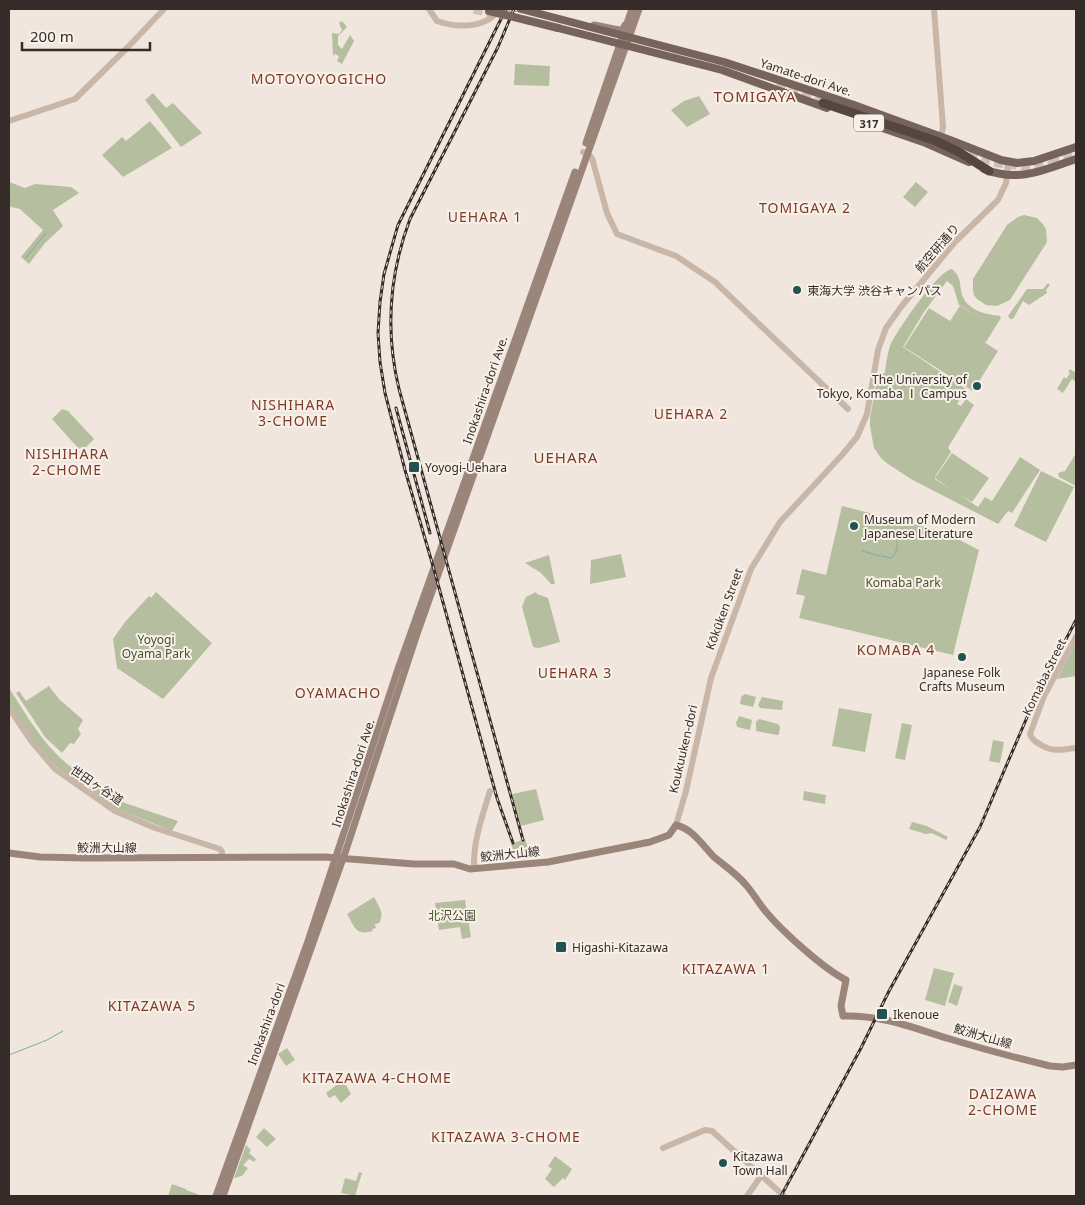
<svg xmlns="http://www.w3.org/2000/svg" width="1085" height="1205" font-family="'Noto Sans','Noto Sans JP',sans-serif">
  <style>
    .green { fill: #b5be9e }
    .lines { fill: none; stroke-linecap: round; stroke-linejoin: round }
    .stream { stroke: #7eabab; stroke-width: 1 }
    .motorway-tunnel { stroke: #cbc1b9; stroke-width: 9; stroke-dasharray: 9 4.5; stroke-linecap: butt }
    .tertiary { stroke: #c8b6a9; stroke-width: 6 }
    .secondary { stroke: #9b857b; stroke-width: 7 }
    .primary { stroke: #76635b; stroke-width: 8 }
    .motorway { stroke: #564640; stroke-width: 9 }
    .rail-casing { stroke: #352c29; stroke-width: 3 }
    .rail { stroke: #f8f1e9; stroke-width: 1; stroke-dasharray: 4; stroke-linecap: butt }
    .primary-bridge { stroke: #76635b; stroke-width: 8 }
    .poi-dot { fill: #215354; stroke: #f8f1e9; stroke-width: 2 }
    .labels { text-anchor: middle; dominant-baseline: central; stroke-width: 4; stroke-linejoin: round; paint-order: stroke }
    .shield { fill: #f8f1e9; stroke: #706763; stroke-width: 1 }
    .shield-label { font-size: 11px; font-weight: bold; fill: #352c29 }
    .street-label { font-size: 12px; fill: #352c29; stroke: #f8f1e9 }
    .poi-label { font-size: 12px; fill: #352c29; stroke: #f8f1e9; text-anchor: start }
    .park-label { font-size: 12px; fill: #46522e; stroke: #f8f1e9 }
    .neighbourhood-label { font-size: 14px; letter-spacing: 1px; fill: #7f3927; stroke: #f8f1e9 }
    .quarter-label { font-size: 15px; letter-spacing: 1px; fill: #7f3927; stroke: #f8f1e9 }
  </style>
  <rect width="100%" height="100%" fill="#f0e6dd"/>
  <path class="green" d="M 342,21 L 347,27 L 338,36 L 338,45 L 342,49 L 350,35 L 354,41 L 342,64 L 337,61 L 339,56 L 335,54 L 333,56 L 332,33 L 339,34 L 342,30 L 339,23 Z
    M 515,64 L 550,66 L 549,86 L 514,85 Z
    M 153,93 L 166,108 L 173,103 L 202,133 L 181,147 L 145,100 Z
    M 699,96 L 710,114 L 687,127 L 671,110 L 684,101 Z
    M 150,121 L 172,148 L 123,177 L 102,155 L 122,137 L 126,141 Z
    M 9,182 L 25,188 L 35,184 L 71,187 L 79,193 L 53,210 L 63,226 L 45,243 L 29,264 L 21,257 L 43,230 L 20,209 L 11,207 L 9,205 Z
    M 916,182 L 928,192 L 915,207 L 903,197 Z
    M 1024,215 L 1037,218 L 1042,223 L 1046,229 L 1047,242 L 1010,300 L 997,306 L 986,305 L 977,299 L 974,295 L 973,290 L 973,279 L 1007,225 L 1018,217 Z
    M 952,269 C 960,276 960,281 961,291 C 965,310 984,314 1000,316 L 1001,318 L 986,342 L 984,342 L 998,351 L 973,391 L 904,347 L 929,308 L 950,321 L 960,306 L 987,323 L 959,305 L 953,286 L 947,281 L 924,312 L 903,347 L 966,389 L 957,404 L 961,406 L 966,399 L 974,405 L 949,446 L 948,448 L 951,452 L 935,477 L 935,479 L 952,490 L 935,478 L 952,453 L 989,478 L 972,502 L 960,495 L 978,507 L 985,497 L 992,501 L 1020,457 L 1040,470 L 1012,513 L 1008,511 L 998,524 L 911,479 L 888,464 L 881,458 L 874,448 L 870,426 L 870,418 L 878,375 L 885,373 C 886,364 887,355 890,346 C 896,332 938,270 952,269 Z
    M 1048,283 L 1050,285 L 1046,290 L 1047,293 L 1029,305 L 1023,301 L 1013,319 L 1010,319 L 1008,316 L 1027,289 L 1043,289 Z
    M 1070,369 L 1076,373 L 1076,382 L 1072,379 L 1063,393 L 1057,389 L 1064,377 L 1066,379 L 1070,373 L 1068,372 Z
    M 62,409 L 68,411 L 94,439 L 84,449 L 82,447 L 79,449 L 52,419 Z
    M 1076,453 L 1076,486 L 1059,477 L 1058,473 L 1065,471 Z
    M 1041,471 L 1074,487 L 1046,542 L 1014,526 Z
    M 842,506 L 944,532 L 979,550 L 953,655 L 799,618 L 805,596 L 796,594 L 802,569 L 826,575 Z
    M 621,554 L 626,577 L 590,584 L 591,560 Z
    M 549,555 L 555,584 L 551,584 L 541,573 L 525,563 Z
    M 156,592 L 212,643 L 163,699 L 117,668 L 113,639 L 125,622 L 149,596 L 151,598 Z
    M 536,592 L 537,594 L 548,598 L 560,642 L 539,648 L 533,647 L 522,607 L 526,597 Z
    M 1076,643 L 1076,676 L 1057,679 Z
    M 49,686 L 59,699 L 83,720 L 78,729 L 81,734 L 74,744 L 70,743 L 62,753 L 45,737 L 16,693 L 19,691 L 26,701 Z
    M 9,688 C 26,714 42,743 66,763 C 73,769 82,774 89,779 L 83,786 L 61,770 L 46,757 L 9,706 Z
    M 745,694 L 756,697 L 753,707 L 740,704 L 741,697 Z
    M 762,697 L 783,701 L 782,710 L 760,708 L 758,705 Z
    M 839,708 L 872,714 L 865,752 L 832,746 Z
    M 739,716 L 752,720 L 750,730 L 737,727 L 736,723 Z
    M 759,719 L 778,724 L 780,727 L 779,734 L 777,735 L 756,731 L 756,722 Z
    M 902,723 L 912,725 L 905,760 L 895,758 Z
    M 993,740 L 1004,742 L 1000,763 L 989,761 Z
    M 93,783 L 119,801 L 178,821 L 172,831 L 115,808 L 89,789 Z
    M 536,789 L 544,820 L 521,826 L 512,794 Z
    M 804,791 L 826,795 L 825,804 L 803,800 Z
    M 912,822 L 927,826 L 948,837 L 946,840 L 932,833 L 926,834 L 909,829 Z
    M 525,839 L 529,851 L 514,852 L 511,844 Z
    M 374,897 C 379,907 385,913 379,923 L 375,924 L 376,928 L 372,929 L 373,931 C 355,936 355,927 347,914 Z
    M 465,900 L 471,937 L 462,939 L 460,927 L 439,930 L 435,903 Z
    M 934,968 L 954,973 L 945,1006 L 925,1000 Z
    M 954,984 L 963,987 L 957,1006 L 948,1002 Z
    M 287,1048 L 295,1060 L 286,1066 L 278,1054 Z
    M 343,1080 L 351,1094 L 341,1103 L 335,1095 L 329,1098 L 326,1093 Z
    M 264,1128 L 276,1139 L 267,1147 L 256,1137 Z
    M 246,1145 L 251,1150 L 249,1153 L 256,1159 L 254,1162 L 249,1159 L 243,1165 L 248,1168 L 242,1176 L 234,1178 Z
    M 555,1156 L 572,1169 L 565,1180 L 563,1178 L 554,1187 L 545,1179 L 552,1169 L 548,1166 Z
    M 359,1172 L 362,1173 L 355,1196 L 341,1193 L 345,1178 L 356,1181 Z
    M 172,1184 L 186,1189 L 186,1190 L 203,1196 L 168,1196 Z"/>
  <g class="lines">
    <path class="stream" d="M 26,258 L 46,233
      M 862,551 L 880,556
      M 882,556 L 891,558 C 896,555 898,546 897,540 L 899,536
      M 9,1055 L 47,1040 L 63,1031"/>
    <path class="motorway-tunnel" d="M 474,9 L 496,14
      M 776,87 L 790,90 L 823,103
      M 968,156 C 999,165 1027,168 1059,164
      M 1050,159 L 1076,154"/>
    <path class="tertiary" d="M 429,9 L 437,21 C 456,28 487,29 499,9
      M 505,9 L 519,9
      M 934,9 L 943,127 L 941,136
      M 9,121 L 75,99 L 128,47 L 164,9
      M 583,152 L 589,155 L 592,158 L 607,213 L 617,234 L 676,256 L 715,282 L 848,409
      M 1076,637 L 1044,696 L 1030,734 C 1032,740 1036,742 1041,745 C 1054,753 1063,749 1076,748
      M 9,708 L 32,742 L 55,769 L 115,811 L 155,828 L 220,849 L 222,852 L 222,858
      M 676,825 L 686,791 L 711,678 L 751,569 L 780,522 L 842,455 L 857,437 L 867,414 L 878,350 L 886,328 L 901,307 L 955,242 L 998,200 L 1006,183 L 1008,162
      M 474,869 C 473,841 482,817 490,791
      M 663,1148 L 705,1130 L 712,1131 L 784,1196
      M 747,1196 L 761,1176"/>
    <path class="secondary" d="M 594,25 L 619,30 L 622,30 L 625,25
      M 586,143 L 632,9
      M 9,853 L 40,857 L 86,858 L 325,857 L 414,864 L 454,864 L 470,869 L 548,862 L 650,842 L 669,835 L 676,825 C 693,829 703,846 714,857 C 725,866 737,874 746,885 C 754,894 759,904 767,913 C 783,932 824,969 846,980 L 841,1006 L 843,1016 C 883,1015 913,1028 950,1039 C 983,1049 1017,1058 1050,1066 L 1063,1067 L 1076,1065
      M 216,1196 L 307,944 L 398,669 L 575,172
      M 223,1196 L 346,850 L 418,631 L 639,9"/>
    <path class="primary" d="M 521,9 L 724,62 L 854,105 L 950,140 L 1001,160 L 1017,163 L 1034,161 L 1076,147
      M 558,28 L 722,70 L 827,108
      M 868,123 L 926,143 L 969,162
      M 984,169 C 1018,183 1044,170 1076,159"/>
    <path class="motorway" d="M 823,103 L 936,141 L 959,152 L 989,171"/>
    <g class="rail-casing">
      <path id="rail" d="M 506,9 L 398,225 L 384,274 L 380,302 L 378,333 L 380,362 L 385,393 L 405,470 L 433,566 L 497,798 L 513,843
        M 514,9 L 498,47 L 410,219 C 389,275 385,331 399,389 L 523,840
        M 396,408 L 430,533
        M 781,1196 L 861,1048 L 889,991 L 980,827 L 1034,701 L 1076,620"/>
    </g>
    <use href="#rail" class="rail"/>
    <path class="primary-bridge" d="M 489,11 L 558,28"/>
  </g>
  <g class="poi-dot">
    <circle cx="797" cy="290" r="5"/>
    <circle cx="977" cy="386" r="5"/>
    <rect x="408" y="461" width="12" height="12" rx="2.5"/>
    <circle cx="854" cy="526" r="5"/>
    <circle cx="962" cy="657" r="5"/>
    <rect x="555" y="941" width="12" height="12" rx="2.5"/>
    <rect x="876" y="1008" width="12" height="12" rx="2.5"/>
    <circle cx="723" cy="1163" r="5"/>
  </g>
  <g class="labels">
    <rect class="shield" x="854" y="114.5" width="30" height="17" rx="4"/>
    <g class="shield-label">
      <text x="869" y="123">317</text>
    </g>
    <g class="street-label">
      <text transform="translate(806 77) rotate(18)">Yamate-dori Ave.</text>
      <text transform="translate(937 248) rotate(-49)">航空研通り</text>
      <text transform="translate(485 390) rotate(-71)">Inokashira-dori Ave.</text>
      <text transform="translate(724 609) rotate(-70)">Kōkūken Street</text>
      <text transform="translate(1044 677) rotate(-64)">Komaba Street</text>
      <text transform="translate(683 749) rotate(-77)">Koukuuken-dori</text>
      <text transform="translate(353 773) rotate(-72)">Inokashira-dori Ave.</text>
      <text transform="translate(97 785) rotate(34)">世田ヶ谷道</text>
      <text x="107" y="847">鮫洲大山線</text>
      <text transform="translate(510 854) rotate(-6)">鮫洲大山線</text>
      <text transform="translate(266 1024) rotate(-70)">Inokashira-dori</text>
      <text transform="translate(983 1036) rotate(16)">鮫洲大山線</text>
    </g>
    <g class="poi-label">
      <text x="807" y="290">東海大学 渋谷キャンパス</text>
      <text x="967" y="379" text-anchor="end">The University of<tspan x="967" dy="14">Tokyo, Komaba Ⅰ Campus</tspan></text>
      <text x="425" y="467">Yoyogi-Uehara</text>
      <text x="864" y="519">Museum of Modern<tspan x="864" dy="14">Japanese Literature</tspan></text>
      <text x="962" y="672" text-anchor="middle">Japanese Folk<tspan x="962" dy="14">Crafts Museum</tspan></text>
      <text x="572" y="947">Higashi-Kitazawa</text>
      <text x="893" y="1014">Ikenoue</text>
      <text x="733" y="1156">Kitazawa<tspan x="733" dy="14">Town Hall</tspan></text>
    </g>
    <g class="park-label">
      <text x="903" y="582">Komaba Park</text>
      <text x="156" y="639">Yoyogi<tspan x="156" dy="14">Oyama Park</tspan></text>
      <text x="452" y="915">北沢公園</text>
    </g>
    <g class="neighbourhood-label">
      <text x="319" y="78">MOTOYOYOGICHO</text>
      <text x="805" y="207">TOMIGAYA 2</text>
      <text x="485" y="216">UEHARA 1</text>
      <text x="293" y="404">NISHIHARA<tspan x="293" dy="16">3-CHOME</tspan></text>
      <text x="691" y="413">UEHARA 2</text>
      <text x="67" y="453">NISHIHARA<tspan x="67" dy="16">2-CHOME</tspan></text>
      <text x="896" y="649">KOMABA 4</text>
      <text x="575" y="672">UEHARA 3</text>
      <text x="338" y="692">OYAMACHO</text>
      <text x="726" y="968">KITAZAWA 1</text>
      <text x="152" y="1005">KITAZAWA 5</text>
      <text x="377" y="1077">KITAZAWA 4-CHOME</text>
      <text x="1003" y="1093">DAIZAWA<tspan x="1003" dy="16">2-CHOME</tspan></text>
      <text x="506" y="1136">KITAZAWA 3-CHOME</text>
    </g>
    <g class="quarter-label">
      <text x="755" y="96">TOMIGAYA</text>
      <text x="566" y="457">UEHARA</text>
    </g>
  </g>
  <rect width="1085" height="1205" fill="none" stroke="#352c29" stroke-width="20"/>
  <path d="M22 42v8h128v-8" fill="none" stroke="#352c29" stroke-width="2.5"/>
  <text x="30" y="42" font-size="15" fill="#352c29" stroke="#f8f1e9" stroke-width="4" paint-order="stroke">200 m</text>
</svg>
